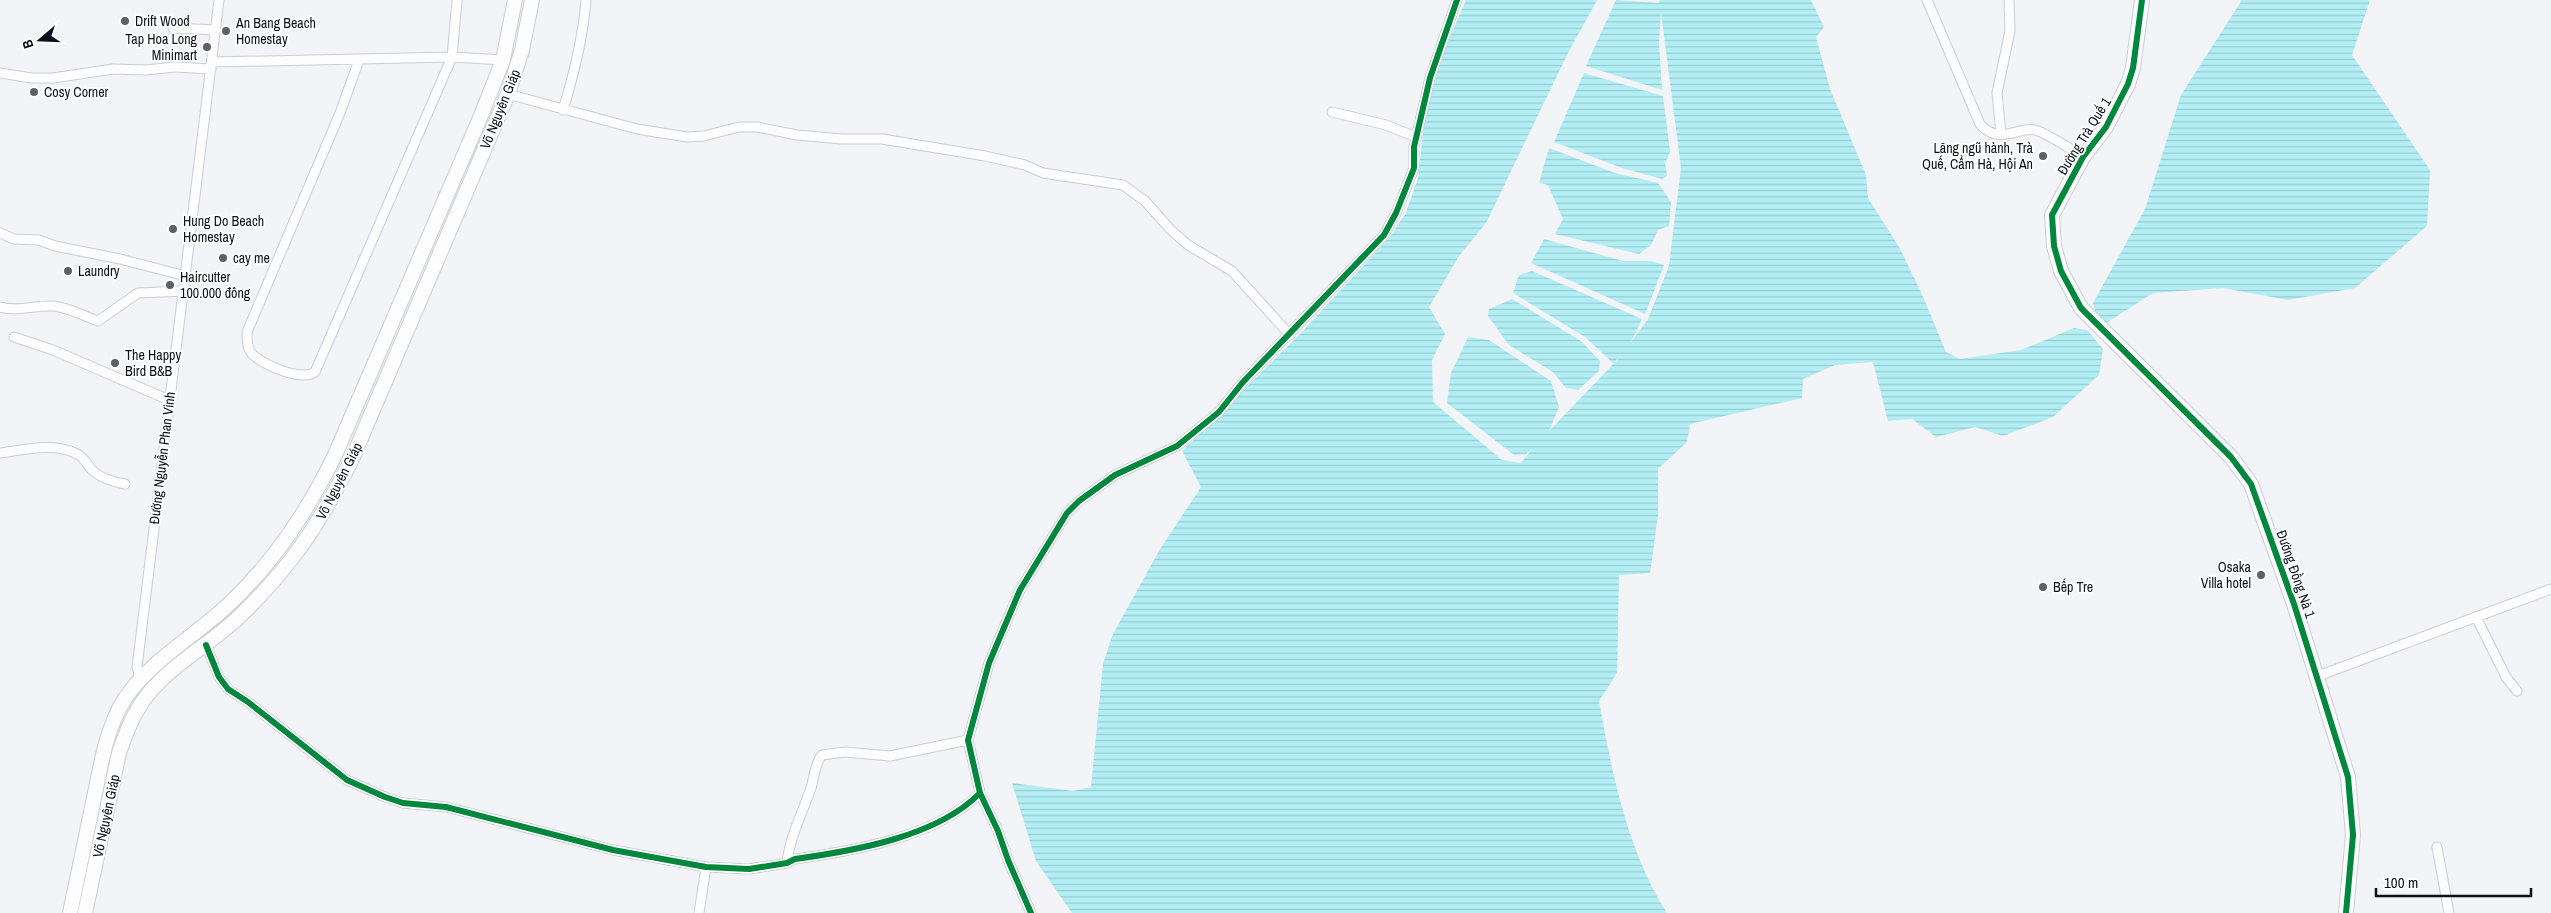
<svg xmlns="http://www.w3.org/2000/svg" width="2551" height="913" font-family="'Archivo Narrow',sans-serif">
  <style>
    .water { fill: url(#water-rules) }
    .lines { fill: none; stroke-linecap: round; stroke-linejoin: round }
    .street-casing { stroke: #c9cfd5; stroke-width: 11 }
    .secondary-casing { stroke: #c9cfd5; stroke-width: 16 }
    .street { stroke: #fdfdfe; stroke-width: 9 }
    .secondary { stroke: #fdfdfe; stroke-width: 14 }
    .cycleway-casing { stroke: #fff; stroke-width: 9 }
    .cycleway { stroke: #00873e; stroke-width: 6 }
    .poi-dot { fill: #5b6069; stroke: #fff; stroke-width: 2 }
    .labels { text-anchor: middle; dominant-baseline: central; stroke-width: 4; stroke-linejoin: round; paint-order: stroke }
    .poi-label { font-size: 14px; fill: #0a111c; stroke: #fff; text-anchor: start }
    .street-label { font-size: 14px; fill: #0a111c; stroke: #fff }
  </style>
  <defs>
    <pattern id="water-rules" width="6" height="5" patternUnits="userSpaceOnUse" patternTransform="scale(1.25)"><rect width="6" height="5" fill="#b2eef3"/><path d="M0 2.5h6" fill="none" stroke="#98cbd0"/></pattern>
  </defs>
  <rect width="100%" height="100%" fill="#f2f4f7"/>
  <path class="water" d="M 1466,0 L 1597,0 L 1568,53 L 1486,223 L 1459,256 L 1429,307 L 1445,334 L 1432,360 L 1433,402 L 1502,460 L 1521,463 L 1533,448 L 1526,454 L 1514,455 L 1447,403 L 1451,373 L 1468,337 L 1489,340 L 1551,381 L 1559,407 L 1549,431 L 1621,356 L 1613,363 L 1585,337 L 1513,293 L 1519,275 L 1532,271 L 1642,319 L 1631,342 L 1648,319 L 1669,266 L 1681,168 L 1661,12 L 1659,43 L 1662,90 L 1586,66 L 1616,0 L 1659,3 L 1660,0 L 1811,0 L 1824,27 L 1816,37 L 1830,89 L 1866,175 L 1868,198 L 1899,247 L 1921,292 L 1946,352 L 1960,359 L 2021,350 L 2074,328 L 2087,330 L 2103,349 L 2099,375 L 2053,417 L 2003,436 L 1975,427 L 1936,437 L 1912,419 L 1888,421 L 1873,362 L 1835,365 L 1803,379 L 1802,398 L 1690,424 L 1687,442 L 1658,469 L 1658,515 L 1650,573 L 1619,575 L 1617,673 L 1599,701 C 1612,773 1627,850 1667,913 L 1072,913 L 1036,861 L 1012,783 L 1073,791 L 1091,787 L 1103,664 L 1113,634 L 1160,549 L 1201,487 L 1182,451 L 1299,335 L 1389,238 L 1406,213 L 1418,178 L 1426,107 L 1443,53 Z
    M 2242,0 L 2370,0 L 2352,55 L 2430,170 L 2427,226 L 2355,288 L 2288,300 L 2223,288 L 2153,293 L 2100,327 L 2093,303 L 2145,209 L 2181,95 Z
    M 1584,73 L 1663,96 L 1670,152 L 1665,163 L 1667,176 L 1662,179 L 1622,168 L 1554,142 Z
    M 1549,148 L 1615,173 L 1658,183 L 1671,202 L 1669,226 L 1658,230 L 1651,245 L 1639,254 L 1555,234 L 1563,219 L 1548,185 L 1539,183 Z
    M 1544,239 L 1623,261 L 1651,261 L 1664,265 L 1645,314 L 1531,263 Z
    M 1512,299 L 1581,341 L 1600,361 L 1599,371 L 1578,390 L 1566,388 L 1553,372 L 1509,345 L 1488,316 L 1489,309 Z"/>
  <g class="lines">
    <g class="street-casing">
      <path id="street" d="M 1927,0 L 1980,124 C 1998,146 2020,126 2035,130 C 2049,134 2070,149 2083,157
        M 173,28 L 216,30
        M 359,60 L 340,113 L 247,332 C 247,338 247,346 250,351 C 258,364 302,382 315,372 L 452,57 L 457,0
        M 213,62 L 452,57 L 503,60
        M 0,73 L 31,78 L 53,78 L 113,69 L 146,70 L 175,67 L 211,69
        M 508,94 L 637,129 L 687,137 L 704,136 L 739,127 L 757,127 L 797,135 L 842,139 L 882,139 L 985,156 L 1025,165 L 1043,173 L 1123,185 L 1145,201 L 1170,229 L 1188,245 L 1232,271 L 1290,335
        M 563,110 C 574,74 583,38 586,0
        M 1332,112 L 1386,125 L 1416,137
        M 2001,134 L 1997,93 L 2010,31 L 2009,0
        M 0,233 L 14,239 L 39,240 L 55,246 L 120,259 L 186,276
        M 0,307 C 19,312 35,305 54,306 C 70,308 84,316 98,321 L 138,293 L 184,291
        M 14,337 L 53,350 L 169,400
        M 0,453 C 24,450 54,442 77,454 C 85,458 87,465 93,471 C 102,479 113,482 125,484
        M 2476,617 L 2506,677 L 2517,691
        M 206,645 L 219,677 L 228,689 L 248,702 L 347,780 L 385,797 L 403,803 L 446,807 L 613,850 L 706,867 L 749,869 L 787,863 L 795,859 C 853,851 937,837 980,793
        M 2318,676 L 2551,589
        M 140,679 L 137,667 L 219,0
        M 2437,847 L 2449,913
        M 787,863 C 790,836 802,814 811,788 C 814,778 815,763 822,755 L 845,752 L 890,756 L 968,740
        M 699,913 L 706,867
        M 1031,913 L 1008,860 L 998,831 L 980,793 L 968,740 L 989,663 L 1020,590 L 1067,513 L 1079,501 L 1115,475 L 1177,446 L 1219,412 L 1243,382 L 1384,235 L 1396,213 L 1414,168 L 1414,147 L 1430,78 L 1457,0"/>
    </g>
    <g class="secondary-casing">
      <path id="secondary" d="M 2142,0 L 2133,68 L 2128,84 L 2106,127 L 2083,157 L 2052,215 L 2054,246 L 2061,271 L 2081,308 L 2231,457 L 2251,484 L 2294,604 L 2348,777 L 2353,835 L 2346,913
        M 70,913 C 78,875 86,836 94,798 C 101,765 106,729 124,700 C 150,660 196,636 230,603 C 276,559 307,512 335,455 L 480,118 L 503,60 L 515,0
        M 85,913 L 119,753 C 125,736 131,719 141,704 C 164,668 209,646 240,616 C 292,566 320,523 352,459 L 508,94 L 522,50 L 532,0"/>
    </g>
    <use href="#street" class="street"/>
    <use href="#secondary" class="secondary"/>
    <g class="cycleway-casing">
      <path id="cycleway" d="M 2142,0 L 2133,68 L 2128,84 L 2106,127 L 2083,157 L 2052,215 L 2054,246 L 2061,271 L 2081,308 L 2231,457 L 2251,484 L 2294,604 L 2348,777 L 2353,835 L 2346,913
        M 206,645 L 219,677 L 228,689 L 248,702 L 347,780 L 385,797 L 403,803 L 446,807 L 613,850 L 706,867 L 749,869 L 787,863 L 795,859 C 853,851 937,837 980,793
        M 1031,913 L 1008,860 L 998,831 L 980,793 L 968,740 L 989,663 L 1020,590 L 1067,513 L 1079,501 L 1115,475 L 1177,446 L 1219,412 L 1243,382 L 1384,235 L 1396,213 L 1414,168 L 1414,147 L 1430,78 L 1457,0"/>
    </g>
    <use href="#cycleway" class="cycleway"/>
  </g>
  <g class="poi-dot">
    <circle cx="125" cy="21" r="5"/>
    <circle cx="226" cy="31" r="5"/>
    <circle cx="207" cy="47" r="5"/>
    <circle cx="34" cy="92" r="5"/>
    <circle cx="2043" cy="156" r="5"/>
    <circle cx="173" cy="229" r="5"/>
    <circle cx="223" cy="258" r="5"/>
    <circle cx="68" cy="271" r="5"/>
    <circle cx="170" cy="285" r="5"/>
    <circle cx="115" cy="363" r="5"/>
    <circle cx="2261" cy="575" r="5"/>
    <circle cx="2043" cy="587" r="5"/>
  </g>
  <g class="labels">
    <g class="poi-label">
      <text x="135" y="21">Drift Wood</text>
      <text x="236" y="23">An Bang Beach<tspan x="236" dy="16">Homestay</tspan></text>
      <text x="197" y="39" text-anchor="end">Tap Hoa Long<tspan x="197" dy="16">Minimart</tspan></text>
      <text x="44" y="92">Cosy Corner</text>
      <text x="2033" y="148" text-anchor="end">Lăng ngũ hành, Trà<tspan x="2033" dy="16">Quế, Cẩm Hà, Hội An</tspan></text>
      <text x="183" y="221">Hung Do Beach<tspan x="183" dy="16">Homestay</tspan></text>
      <text x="233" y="258">cay me</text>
      <text x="78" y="271">Laundry</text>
      <text x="180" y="277">Haircutter<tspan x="180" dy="16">100.000 đông</tspan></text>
      <text x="125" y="355">The Happy<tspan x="125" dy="16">Bird B&amp;B</tspan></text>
      <text x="2251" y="567" text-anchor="end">Osaka<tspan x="2251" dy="16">Villa hotel</tspan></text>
      <text x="2053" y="587">Bếp Tre</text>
    </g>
    <g class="street-label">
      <text transform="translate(500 109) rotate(-68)">Võ Nguyên Giáp</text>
      <text transform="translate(2084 136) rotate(-58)">Đường Trà Quế 1</text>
      <text transform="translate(162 458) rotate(-83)">Đường Nguyễn Phan Vinh</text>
      <text transform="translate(339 481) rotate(-63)">Võ Nguyên Giáp</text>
      <text transform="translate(2296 574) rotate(71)">Đường Đồng Nà 1</text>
      <text transform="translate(106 816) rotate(-78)">Võ Nguyên Giáp</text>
    </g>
  </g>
  <g transform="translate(40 40) rotate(251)" stroke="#ffffff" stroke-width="4" paint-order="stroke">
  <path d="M0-4L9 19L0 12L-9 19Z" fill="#0a111c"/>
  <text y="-8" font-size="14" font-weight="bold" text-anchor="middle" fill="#0a111c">B</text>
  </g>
  <path d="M2376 888v8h155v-8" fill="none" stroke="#0a111c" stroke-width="2.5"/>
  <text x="2384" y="888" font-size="15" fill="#0a111c" stroke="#ffffff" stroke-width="4" paint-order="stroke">100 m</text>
</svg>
